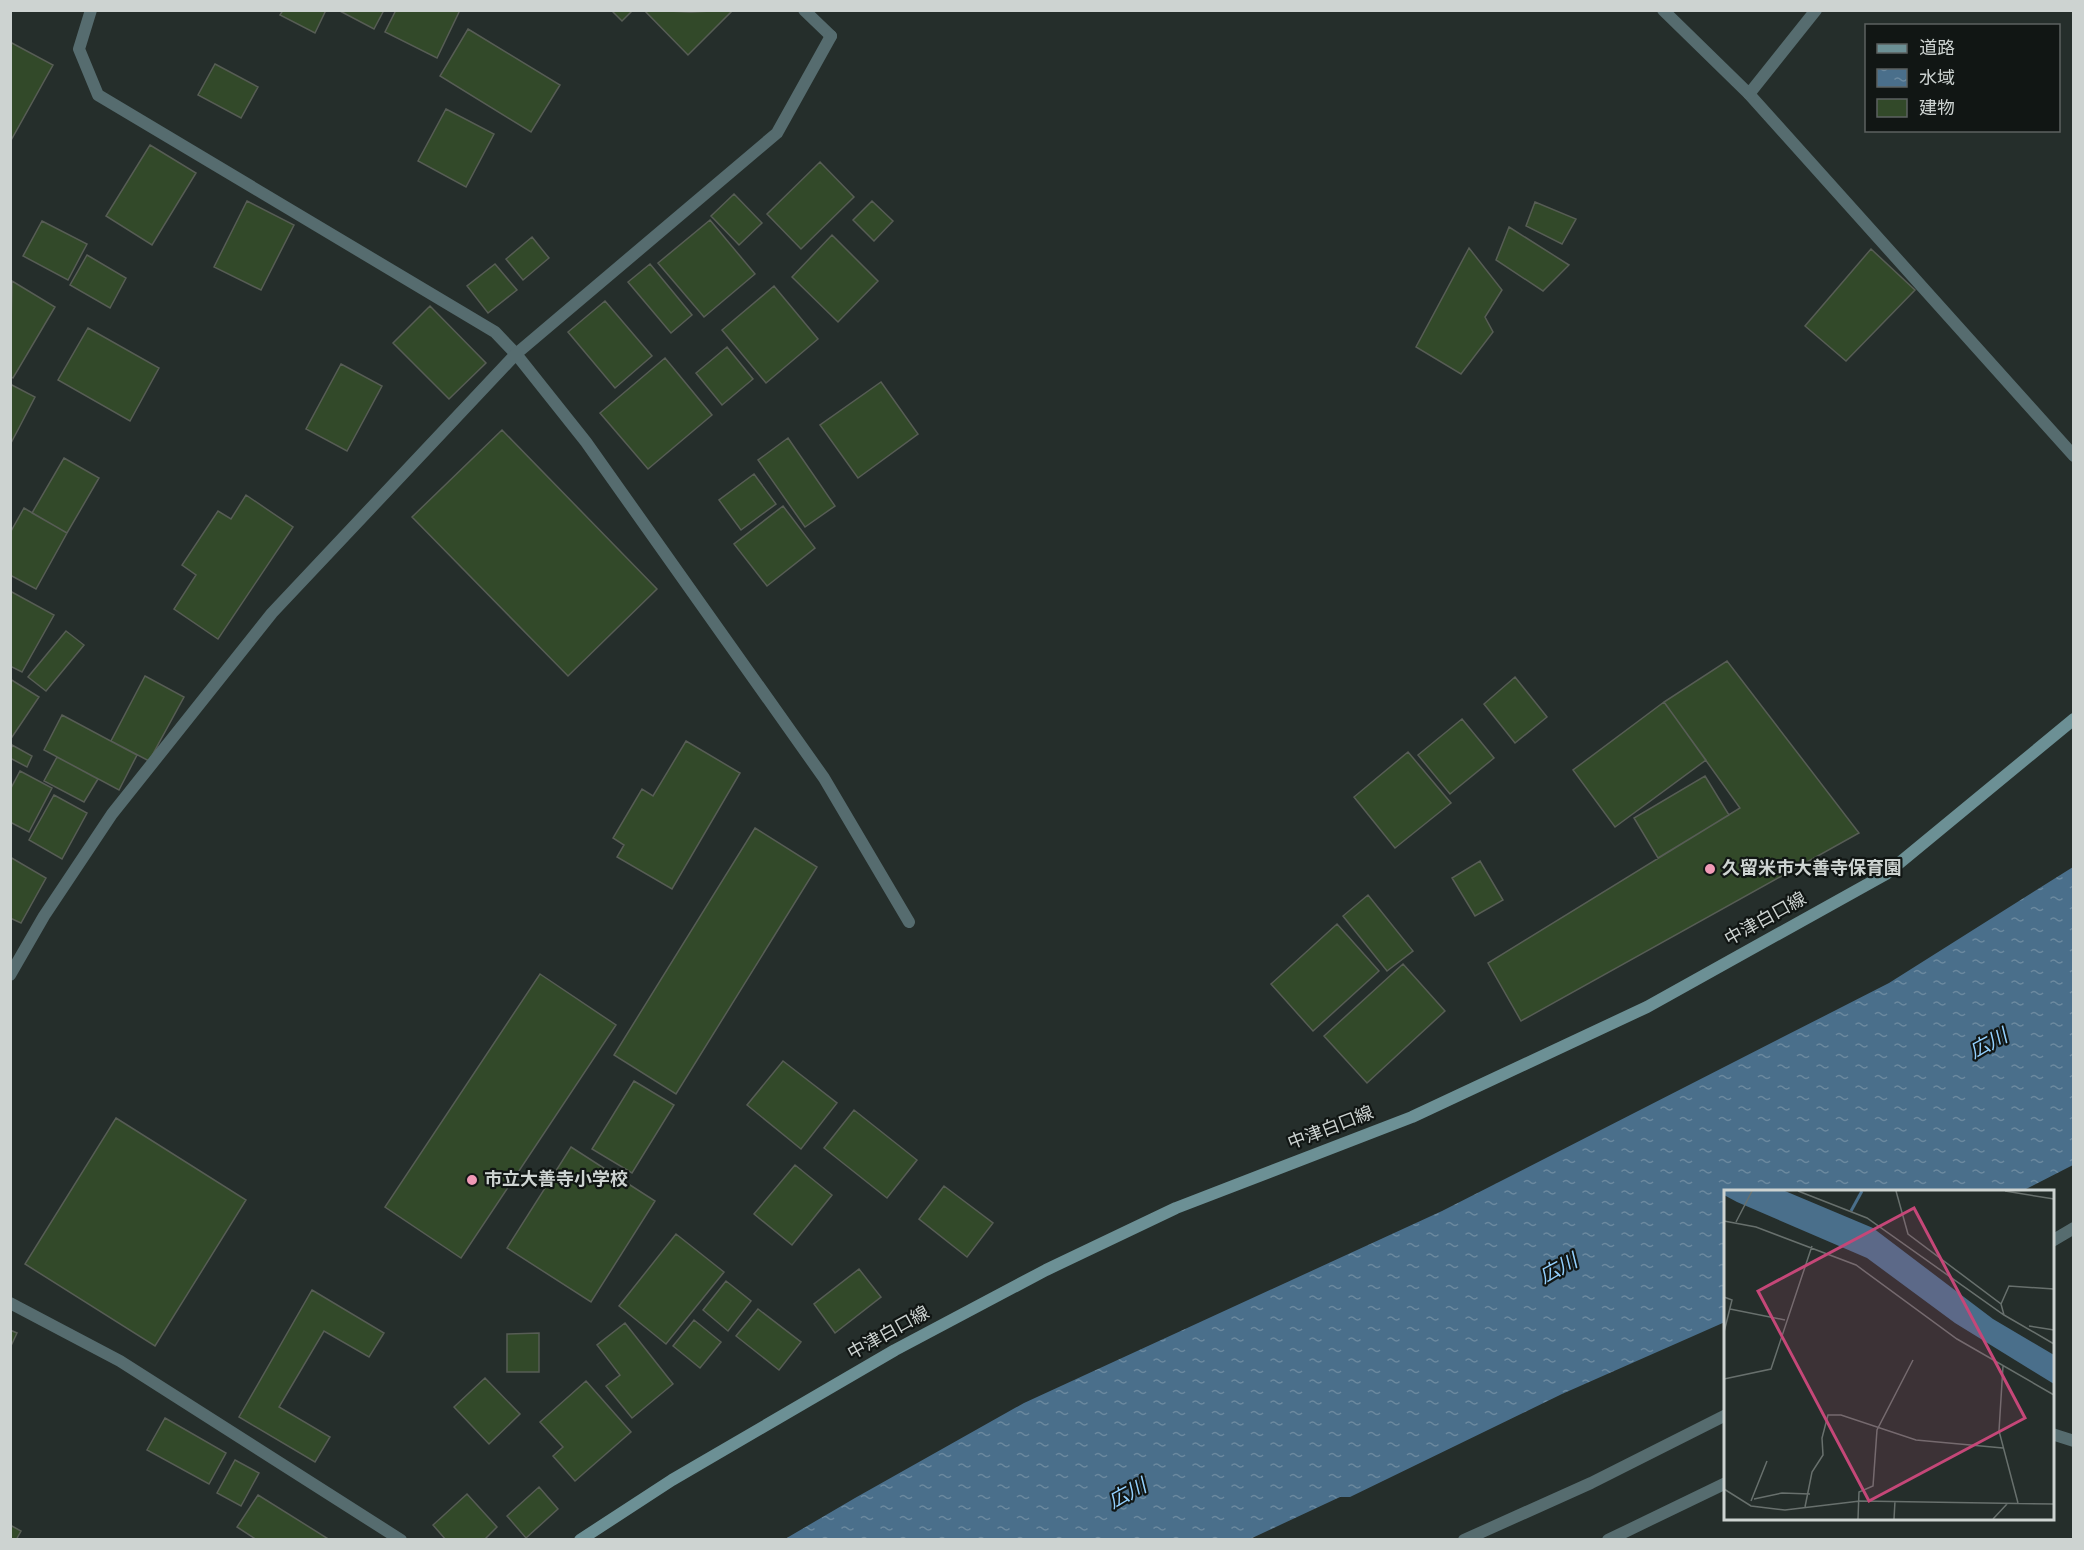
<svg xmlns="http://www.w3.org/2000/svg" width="2084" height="1550" font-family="Overpass,'Noto Sans JP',sans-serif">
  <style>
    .water { fill: url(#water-ripples) }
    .building { fill: #324929; stroke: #575d55; stroke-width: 1.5 }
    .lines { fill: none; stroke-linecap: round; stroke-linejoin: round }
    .service { stroke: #566c6f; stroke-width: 12 }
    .minor { stroke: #566c6f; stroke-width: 12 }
    .secondary { stroke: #6c9095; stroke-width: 12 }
    .poi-dot { fill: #f09ab6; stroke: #111614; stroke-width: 2 }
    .labels { text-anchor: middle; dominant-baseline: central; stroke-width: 4.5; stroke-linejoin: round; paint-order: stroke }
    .poi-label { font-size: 18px; font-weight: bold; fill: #cdd3d1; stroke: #111614; text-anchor: start }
    .street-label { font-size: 18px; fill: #cdd3d1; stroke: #111614 }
    .water-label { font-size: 20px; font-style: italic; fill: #93d0fe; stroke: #111614 }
    .inset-river { fill: none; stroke: #4a6f8b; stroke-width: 3 }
    .inset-road { fill: none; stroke: #68706d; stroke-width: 1.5 }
    .view { fill: #c54778; fill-opacity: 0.15; stroke: #c54778; stroke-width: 3 }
    .inset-edge { fill: none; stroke: #cdd3d1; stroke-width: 3 }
  </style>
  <defs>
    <pattern id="water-ripples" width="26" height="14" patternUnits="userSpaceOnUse" patternTransform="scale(1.5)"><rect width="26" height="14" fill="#4a6f8b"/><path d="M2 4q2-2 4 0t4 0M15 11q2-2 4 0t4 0" fill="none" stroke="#6b899f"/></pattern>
  </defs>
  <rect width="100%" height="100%" fill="#252e2b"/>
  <path class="water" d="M 2073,867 L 2073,1165 L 2022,1191 L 1726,1192 L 1725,1322 L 1562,1394 L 1350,1497 L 1340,1497 L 1250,1539 L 785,1539 L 855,1498 L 1024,1403 L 1442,1211 L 1889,983 Z"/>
  <path class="building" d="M 283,10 L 326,10 L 315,33 L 280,15 Z
    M 338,10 L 384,10 L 374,29 Z
    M 396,10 L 460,10 L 437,58 L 385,32 Z
    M 611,10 L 633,10 L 622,21 Z
    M 644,10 L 691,12 L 733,10 L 688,55 Z
    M 468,29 L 560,85 L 531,132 L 440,76 Z
    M 10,42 L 53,65 L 10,142 Z
    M 215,64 L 258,87 L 241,118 L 198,95 Z
    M 446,109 L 494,134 L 466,187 L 418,161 Z
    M 150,145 L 196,173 L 152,245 L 106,216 Z
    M 820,162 L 854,197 L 801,249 L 767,214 Z
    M 734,194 L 762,223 L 739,245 L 711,216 Z
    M 247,201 L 294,225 L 261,290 L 214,267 Z
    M 872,201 L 893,221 L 874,241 L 853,220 Z
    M 1535,202 L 1576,219 L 1562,244 L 1526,226 Z
    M 710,220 L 755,274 L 704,317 L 658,263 Z
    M 42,221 L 87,244 L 68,280 L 23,256 Z
    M 1509,227 L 1569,265 L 1543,291 L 1496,260 Z
    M 832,235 L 878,281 L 838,322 L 792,277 Z
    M 532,237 L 549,258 L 523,280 L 506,259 Z
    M 1469,248 L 1502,290 L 1485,317 L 1493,332 L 1461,374 L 1416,347 Z
    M 1871,249 L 1915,290 L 1846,361 L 1805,326 Z
    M 87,255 L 126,278 L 110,308 L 70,285 Z
    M 495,264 L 517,290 L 488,313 L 467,286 Z
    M 650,264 L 692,315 L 671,333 L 628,282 Z
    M 12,281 L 55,307 L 13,378 L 10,376 Z
    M 774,286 L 818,339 L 766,383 L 722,330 Z
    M 605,301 L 652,356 L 615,388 L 568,332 Z
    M 430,306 L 486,363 L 449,399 L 393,343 Z
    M 88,328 L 159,368 L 130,421 L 58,380 Z
    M 727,347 L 753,379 L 722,405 L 696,373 Z
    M 665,358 L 712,415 L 648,469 L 600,413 Z
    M 341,364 L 382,386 L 347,451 L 306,429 Z
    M 881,382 L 918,434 L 858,478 L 820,425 Z
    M 10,384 L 35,397 L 10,445 Z
    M 502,430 L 657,589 L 568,676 L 412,517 Z
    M 788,438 L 835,506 L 805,527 L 758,460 Z
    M 64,458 L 99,478 L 67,533 L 32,513 Z
    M 754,474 L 776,504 L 741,530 L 719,500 Z
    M 246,495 L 293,527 L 218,639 L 174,609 L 196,575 L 182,565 L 218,511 L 231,519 Z
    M 783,506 L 815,548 L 767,586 L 734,544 Z
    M 24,508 L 67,533 L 36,589 L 10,575 L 10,533 Z
    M 10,591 L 54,615 L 22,672 L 10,666 Z
    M 66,631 L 84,645 L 46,691 L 28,677 Z
    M 1727,661 L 1859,833 L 1521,1021 L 1488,963 L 1740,808 L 1664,702 Z
    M 145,676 L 184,697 L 149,761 L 111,741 Z
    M 1515,677 L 1547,717 L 1515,743 L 1484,704 Z
    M 10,679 L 39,697 L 10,740 Z
    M 1664,702 L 1706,760 L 1615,827 L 1573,770 Z
    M 62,715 L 137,755 L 119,790 L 44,750 Z
    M 1462,719 L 1494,758 L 1450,794 L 1418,755 Z
    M 686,741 L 740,773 L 672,889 L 617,857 L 624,845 L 613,838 L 642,789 L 653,796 Z
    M 12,745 L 32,756 L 27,767 L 10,758 Z
    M 1408,752 L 1451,803 L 1395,848 L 1354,797 Z
    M 57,757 L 98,779 L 84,802 L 44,781 Z
    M 20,771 L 52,788 L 29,832 L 10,822 L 10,790 Z
    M 1705,776 L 1729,815 L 1658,858 L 1634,818 Z
    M 54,795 L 87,813 L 62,859 L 29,840 Z
    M 755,828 L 817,867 L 676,1094 L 614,1055 Z
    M 10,857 L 46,878 L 21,923 L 10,918 Z
    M 1480,861 L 1503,900 L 1475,916 L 1452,878 Z
    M 1368,895 L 1413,951 L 1387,971 L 1343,916 Z
    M 1337,924 L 1379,971 L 1313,1031 L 1271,984 Z
    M 1403,964 L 1445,1011 L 1367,1083 L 1324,1036 Z
    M 540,974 L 616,1025 L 461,1258 L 385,1207 Z
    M 783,1061 L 837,1103 L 801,1149 L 747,1105 Z
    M 634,1081 L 674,1105 L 632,1173 L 592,1149 Z
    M 854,1110 L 917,1160 L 887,1198 L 824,1148 Z
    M 116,1118 L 246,1200 L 155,1346 L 25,1264 Z
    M 571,1147 L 655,1201 L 591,1302 L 507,1248 Z
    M 795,1165 L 832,1195 L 792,1245 L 754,1214 Z
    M 944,1186 L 993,1223 L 967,1257 L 919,1219 Z
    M 676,1234 L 724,1272 L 666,1344 L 619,1306 Z
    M 859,1269 L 881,1297 L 835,1333 L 814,1304 Z
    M 726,1281 L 751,1301 L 728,1331 L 703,1310 Z
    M 312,1290 L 384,1333 L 369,1357 L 324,1331 L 279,1407 L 330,1437 L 315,1462 L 239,1417 Z
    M 758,1309 L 801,1342 L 779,1370 L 736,1336 Z
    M 694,1320 L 721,1342 L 700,1368 L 673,1346 Z
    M 625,1323 L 673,1384 L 632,1418 L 606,1386 L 620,1375 L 597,1345 Z
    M 10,1330 L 17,1333 L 10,1348 Z
    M 539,1333 L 539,1372 L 507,1372 L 507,1334 Z
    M 485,1378 L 520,1414 L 489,1444 L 454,1407 Z
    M 586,1381 L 631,1432 L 575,1481 L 553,1456 L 563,1447 L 540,1422 Z
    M 165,1418 L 226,1453 L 209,1484 L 147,1450 Z
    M 235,1460 L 259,1473 L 241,1506 L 217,1493 Z
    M 539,1487 L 558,1509 L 526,1538 L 507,1516 Z
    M 467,1494 L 497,1527 L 484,1540 L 446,1540 L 433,1525 Z
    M 258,1495 L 330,1540 L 257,1540 L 237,1527 Z
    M 10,1525 L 21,1531 L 16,1540 L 10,1540 Z"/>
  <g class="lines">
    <path class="service" d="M 91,10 L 79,49 L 98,95 L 495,332 L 516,354
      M 804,10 L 831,36
      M 1749,94 L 2074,456"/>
    <path class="minor" d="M 1663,10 L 1749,94 L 1816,10
      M 516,354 L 586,442 L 824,778 L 909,922
      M 10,975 L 44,916 L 112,814 L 272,613 L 516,354 L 777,133 L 831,36
      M 2052,1241 L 2074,1228
      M 10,1303 L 120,1361 L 401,1540
      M 2052,1434 L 2074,1441
      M 1464,1540 L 1591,1483 L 1726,1415
      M 1608,1540 L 1726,1483"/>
    <path class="secondary" d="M 580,1540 L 672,1480 L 895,1350 L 1046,1270 L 1176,1208 L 1412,1117 L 1647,1007 L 1886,874 L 2074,719"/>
  </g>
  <g class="poi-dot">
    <circle cx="1710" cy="869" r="6"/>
    <circle cx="472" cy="1180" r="6"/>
  </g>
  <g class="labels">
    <g class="poi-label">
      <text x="1722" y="869">久留米市大善寺保育園</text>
      <text x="484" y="1180">市立大善寺小学校</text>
    </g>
    <g class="street-label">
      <text transform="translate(1766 920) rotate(-29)">中津白口線</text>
      <text transform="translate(1331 1129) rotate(-21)">中津白口線</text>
      <text transform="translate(889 1334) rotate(-29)">中津白口線</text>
    </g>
    <g class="water-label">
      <text transform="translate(1989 1045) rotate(-28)">広川</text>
      <text transform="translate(1559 1270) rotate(-28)">広川</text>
      <text transform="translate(1128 1495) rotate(-28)">広川</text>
    </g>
  </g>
  <g transform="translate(1724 1190)">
    <rect width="330" height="330" fill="#252e2b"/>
    <path d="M 0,1 L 61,1 L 149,38 L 269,129 L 330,165 L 330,194 L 231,133 L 143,68 L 13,12 L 0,5 Z" fill="#4a6f8b"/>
    <path class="inset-river" d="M 127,21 L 138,1"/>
    <path class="inset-road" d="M 74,1 L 143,28 L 280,125 L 330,154M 172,1 L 184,44 L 277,114 L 280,125M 281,1 L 330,9M 0,31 L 32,37 L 132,75 L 233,149 L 330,205M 12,32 L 28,1M 0,107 L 8,110 L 0,142M 277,114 L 285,96 L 330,99M 6,119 L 61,130M 305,136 L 330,140M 279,176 L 275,241 L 294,313M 0,189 L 47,179 L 88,56M 0,299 L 27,316 L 61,320 L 136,311 L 330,314M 30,309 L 58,303 L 86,304M 27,311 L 43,271M 81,317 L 88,282 L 99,265 L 98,248 L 104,225 L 117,225 L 192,250 L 279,258M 134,329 L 135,302 L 149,296 L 153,240 L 189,170M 170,329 L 171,311M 269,329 L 283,314"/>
    <path class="view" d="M 190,18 L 301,228 L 145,311 L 34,101 Z"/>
    <rect width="330" height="330" class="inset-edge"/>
  </g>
  <rect width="2084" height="1550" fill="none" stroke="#cdd3d1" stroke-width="24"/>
  <rect x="1865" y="24" width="195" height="108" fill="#111614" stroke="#5c6260" stroke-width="1.5"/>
  <rect x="1877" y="44" width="30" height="9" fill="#6c9095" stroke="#5c6260" stroke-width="1.5"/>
  <text x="1919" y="54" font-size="18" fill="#cdd3d1">道路</text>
  <rect x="1877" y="69" width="30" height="18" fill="url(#water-ripples)" stroke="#5c6260" stroke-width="1.5"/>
  <text x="1919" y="84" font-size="18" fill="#cdd3d1">水域</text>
  <rect x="1877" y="99" width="30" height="18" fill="#324929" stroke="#5c6260" stroke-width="1.5"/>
  <text x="1919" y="114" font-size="18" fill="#cdd3d1">建物</text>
</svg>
